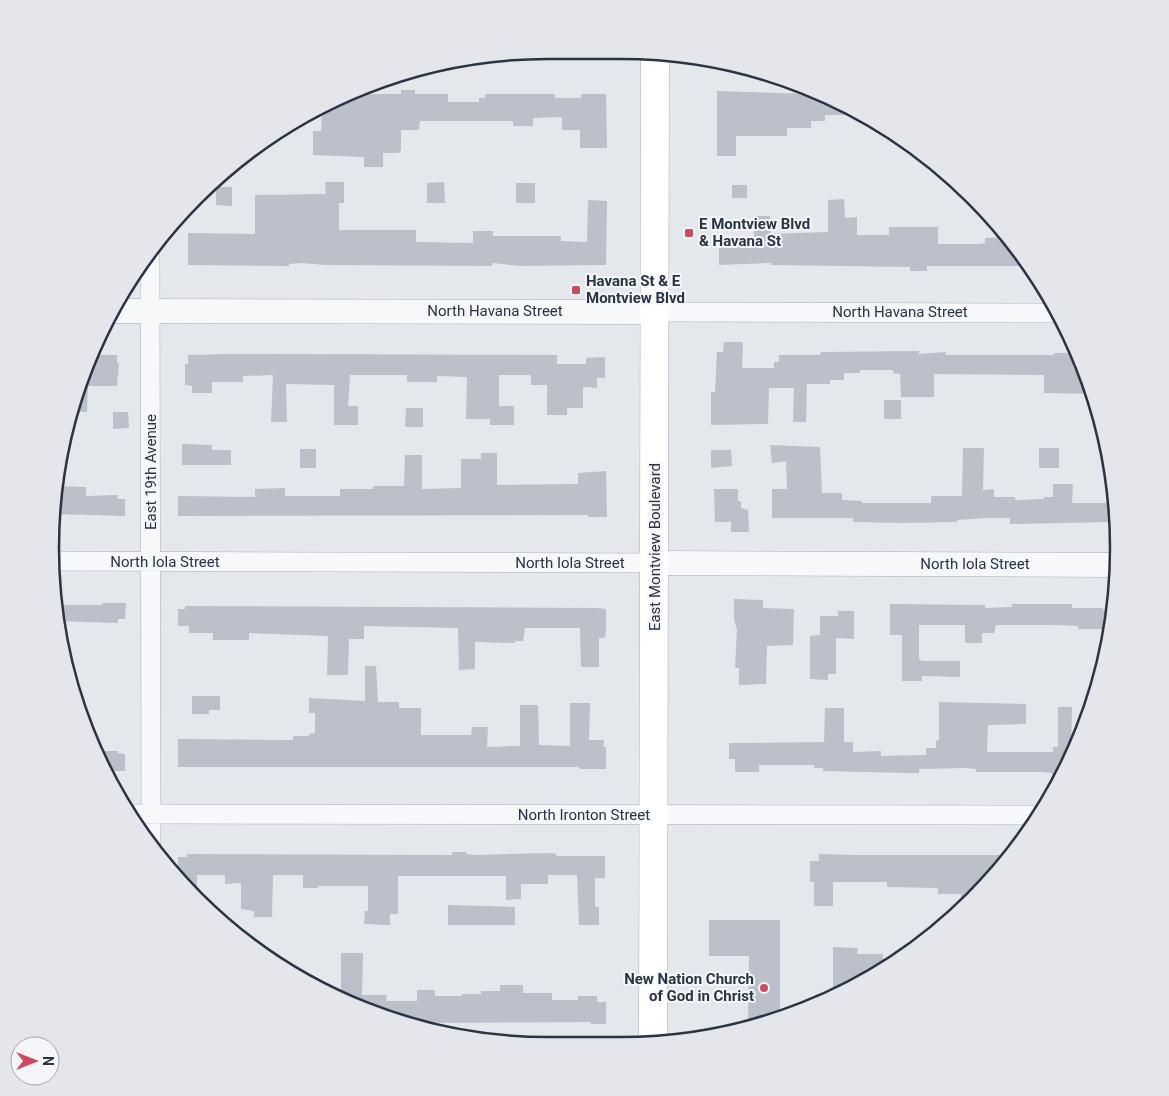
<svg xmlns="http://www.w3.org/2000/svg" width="1169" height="1096" font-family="Roboto,sans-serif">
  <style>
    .building { fill: #bbc0ca }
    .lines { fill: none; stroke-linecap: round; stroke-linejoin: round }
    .minor-casing { stroke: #a9aeb7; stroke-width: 20 }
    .tertiary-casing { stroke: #a9aeb7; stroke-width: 25 }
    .secondary-casing { stroke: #a9aeb7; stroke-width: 29 }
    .minor { stroke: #f7f8fa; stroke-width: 19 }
    .tertiary { stroke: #f7f8fa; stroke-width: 24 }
    .secondary { stroke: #fff; stroke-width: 28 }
    .poi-dot { fill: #d1495b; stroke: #f4f6f9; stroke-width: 2 }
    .labels { text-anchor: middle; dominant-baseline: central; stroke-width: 4; stroke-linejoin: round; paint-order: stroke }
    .poi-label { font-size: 15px; font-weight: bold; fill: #2b3445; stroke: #f4f6f9; text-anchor: start }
    .street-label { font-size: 15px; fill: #2b3445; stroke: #f4f6f9 }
    .rim { fill: none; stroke: #2b3445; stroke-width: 2.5 }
  </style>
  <rect width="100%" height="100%" fill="#e4e7ec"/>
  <path class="building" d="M 401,90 L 415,90 L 415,94 L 448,94 L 448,102 L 479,102 L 479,98 L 485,98 L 485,94 L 555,94 L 555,98 L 581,98 L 581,94 L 606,94 L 607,148 L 580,148 L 580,130 L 562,130 L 562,117 L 533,118 L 533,126 L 513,126 L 513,121 L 420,121 L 419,130 L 401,130 L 401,150 L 399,153 L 383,153 L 383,167 L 364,167 L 364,157 L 313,155 L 313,131 L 321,131 L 322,112 L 325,112 L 325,103 L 348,94 L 401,94 Z
    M 717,91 L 812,94 L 812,98 L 832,98 L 841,101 L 863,115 L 825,115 L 825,121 L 811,121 L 811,128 L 787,128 L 787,136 L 736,136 L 736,156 L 717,156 Z
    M 325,182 L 344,182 L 344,203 L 339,203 L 339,230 L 416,230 L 416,242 L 473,243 L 473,231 L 493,231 L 493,236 L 561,236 L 561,241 L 587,242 L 588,200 L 607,201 L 606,265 L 521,266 L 492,263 L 492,266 L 326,265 L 301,263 L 289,264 L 289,266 L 188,265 L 188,233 L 255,234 L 255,195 L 326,194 Z
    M 444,182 L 445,203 L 427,203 L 427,183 Z
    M 516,183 L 535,183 L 535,203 L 516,203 Z
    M 732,185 L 747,185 L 747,198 L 732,198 Z
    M 216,187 L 232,187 L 232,206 L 216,205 Z
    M 844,199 L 845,218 L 857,217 L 857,235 L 889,235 L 889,227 L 938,227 L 938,244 L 978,244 L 985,243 L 985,238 L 1008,237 L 1029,266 L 927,266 L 927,271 L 910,271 L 910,267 L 771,265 L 771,263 L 719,265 L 719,243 L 754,243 L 754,216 L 770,216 L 771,234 L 828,232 L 828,200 Z
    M 724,342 L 743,342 L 742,368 L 774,368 L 774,362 L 779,362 L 779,355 L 820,355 L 821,352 L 919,351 L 919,354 L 946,352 L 946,355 L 1054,355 L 1054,353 L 1077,353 L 1094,394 L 1044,393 L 1044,375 L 934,374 L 934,397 L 901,397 L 900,374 L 893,373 L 893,370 L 860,370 L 860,373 L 844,373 L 844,380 L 830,380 L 830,384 L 807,384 L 806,422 L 793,422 L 794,388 L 769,388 L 768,424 L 711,425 L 711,392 L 715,392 L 717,352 L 723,352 Z
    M 229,354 L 557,355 L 557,364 L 586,364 L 586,358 L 605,357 L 605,378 L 597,378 L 597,388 L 583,387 L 583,408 L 567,408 L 567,415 L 547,415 L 547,385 L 531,385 L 531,376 L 529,375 L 499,375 L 499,406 L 514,406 L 514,425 L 490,425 L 490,419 L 466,419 L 467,377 L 437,376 L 437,382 L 407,382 L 407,375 L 350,375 L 348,406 L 358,406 L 358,425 L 334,425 L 334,385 L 286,384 L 287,422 L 271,422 L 273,375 L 243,376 L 243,382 L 212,382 L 212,393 L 192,393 L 192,386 L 185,385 L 185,364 L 188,364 L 188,355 Z
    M 94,355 L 117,355 L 117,363 L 119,363 L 117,386 L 88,386 L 87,412 L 70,412 Z
    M 884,400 L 901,400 L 901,419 L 884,419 Z
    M 406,408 L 423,408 L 423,427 L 405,427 Z
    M 113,412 L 128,412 L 129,428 L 113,429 Z
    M 182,444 L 212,445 L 212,450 L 231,450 L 231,465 L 182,465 Z
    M 770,445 L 820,447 L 822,493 L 842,493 L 842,500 L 862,501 L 862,503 L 931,503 L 931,496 L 962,496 L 963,448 L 984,448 L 983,490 L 994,489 L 994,497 L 1015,497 L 1015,500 L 1044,499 L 1044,497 L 1053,497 L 1053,484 L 1073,484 L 1072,503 L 1110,503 L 1110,522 L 1010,524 L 1010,518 L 985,518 L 957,520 L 957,522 L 902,523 L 853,522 L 853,518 L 772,518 L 772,489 L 787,489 L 786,461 L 772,463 Z
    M 1039,448 L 1059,448 L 1059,468 L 1039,468 Z
    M 300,449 L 316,449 L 316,468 L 300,468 Z
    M 711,450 L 731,450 L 732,466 L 711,468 Z
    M 481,453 L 497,453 L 497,485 L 578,484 L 578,473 L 606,471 L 607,517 L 588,517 L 588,515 L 178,516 L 178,496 L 255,497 L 255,489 L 285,488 L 285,496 L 340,496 L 340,489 L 373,489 L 373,486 L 404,486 L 405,455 L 422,455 L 422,489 L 461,488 L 461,459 L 481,459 Z
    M 56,486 L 86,487 L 86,496 L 118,495 L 117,499 L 125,499 L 125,516 L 55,514 Z
    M 714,489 L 738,489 L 738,501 L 741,501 L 741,508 L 748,510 L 749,532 L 731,532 L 731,522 L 715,522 Z
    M 734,599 L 763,600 L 763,608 L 794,609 L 793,645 L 767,646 L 766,684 L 739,685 L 739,668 L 735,668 L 737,629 L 734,620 Z
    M 102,603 L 126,603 L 125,619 L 118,619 L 118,623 L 56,621 L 55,605 L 102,605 Z
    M 890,604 L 985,605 L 985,608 L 1012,607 L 1012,604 L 1072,604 L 1072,608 L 1103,608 L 1103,610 L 1109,610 L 1109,629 L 1078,629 L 1078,626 L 1053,625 L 996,625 L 994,633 L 982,633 L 982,643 L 965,643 L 965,625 L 919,625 L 919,659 L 922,661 L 960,661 L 960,677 L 922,676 L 922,681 L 902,681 L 902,635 L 890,635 Z
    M 185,606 L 596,608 L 606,609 L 606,630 L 605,638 L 599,638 L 599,667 L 581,667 L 580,628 L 525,628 L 523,641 L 515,641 L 515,643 L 475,642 L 475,669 L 459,670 L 458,628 L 364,626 L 364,639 L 349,639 L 348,675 L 327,675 L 328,636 L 249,633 L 249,640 L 213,640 L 213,633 L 189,633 L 189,626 L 178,626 L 178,609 L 185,609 Z
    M 838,611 L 854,611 L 854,639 L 836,638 L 836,674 L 828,674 L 828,680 L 810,679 L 810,636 L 820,635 L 820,616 L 838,616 Z
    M 365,666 L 376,666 L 378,702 L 399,702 L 399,708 L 421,708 L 421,735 L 471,735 L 472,727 L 488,727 L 487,747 L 520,746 L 520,705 L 538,705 L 539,745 L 570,746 L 570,703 L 590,703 L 589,740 L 604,740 L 603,747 L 606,747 L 606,769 L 580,769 L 578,767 L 178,767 L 178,739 L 293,740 L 293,736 L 309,736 L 309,734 L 315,733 L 315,713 L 309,713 L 309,698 L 365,701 Z
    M 192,696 L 220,696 L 220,710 L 209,710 L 209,714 L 192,714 Z
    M 939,702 L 1026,704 L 1026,724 L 988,725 L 987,752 L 1053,752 L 1053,747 L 1058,747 L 1058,707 L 1072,707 L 1071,759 L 1068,768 L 1063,776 L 1052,776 L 1052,773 L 1042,772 L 976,772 L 976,769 L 966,768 L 919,769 L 919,773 L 910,773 L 823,771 L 823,768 L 814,768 L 814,765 L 759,765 L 759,772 L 735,772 L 735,759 L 729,759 L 729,743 L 824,742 L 825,708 L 844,708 L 844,742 L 853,742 L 853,752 L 881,751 L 881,756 L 926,755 L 926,748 L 936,748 L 936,741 L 939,740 Z
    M 96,751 L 118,751 L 118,753 L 125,754 L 125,771 L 105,771 Z
    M 452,852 L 466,852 L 466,854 L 475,855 L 550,853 L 556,854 L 556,856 L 605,856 L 605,878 L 595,878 L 595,907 L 599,907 L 599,925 L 579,925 L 577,875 L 548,875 L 548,884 L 521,884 L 521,899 L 506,900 L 506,876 L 398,876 L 398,914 L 390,914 L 390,925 L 364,924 L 365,911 L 368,911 L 368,886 L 318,886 L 318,888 L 303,888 L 303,875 L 273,875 L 272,917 L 254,917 L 254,911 L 241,909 L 241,883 L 225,884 L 225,875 L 197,875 L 197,901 L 178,877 L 178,857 L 187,857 L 187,854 L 452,855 Z
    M 819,854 L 857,855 L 1013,855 L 961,910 L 961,894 L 938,894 L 938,888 L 887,887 L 887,882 L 833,882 L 833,906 L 814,906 L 814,882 L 810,882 L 810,861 L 819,861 Z
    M 448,905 L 515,907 L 515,925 L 448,925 Z
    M 709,920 L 780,920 L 780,1020 L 748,1027 L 749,956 L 709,956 Z
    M 833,947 L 858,948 L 857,954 L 883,954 L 883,970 L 870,979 L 833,996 Z
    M 341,953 L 363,953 L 362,995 L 387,995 L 386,1001 L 417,1001 L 417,990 L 435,990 L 435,996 L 462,996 L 462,994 L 481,994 L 481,991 L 500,991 L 500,985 L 523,985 L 523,993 L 552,993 L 552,1000 L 578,1000 L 578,996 L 597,996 L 597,1002 L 606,1002 L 606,1024 L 591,1024 L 591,1022 L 406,1023 L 358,1008 L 332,994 L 341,994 Z"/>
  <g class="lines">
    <g class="minor-casing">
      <path id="minor" d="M 150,252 L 151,842
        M 656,312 L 1058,313
        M 53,561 L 656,563
        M 130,814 L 1039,815"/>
    </g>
    <g class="tertiary-casing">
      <path id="tertiary" d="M 112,311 L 656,312
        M 656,563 L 1117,565"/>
    </g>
    <g class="secondary-casing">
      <path id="secondary" d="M 653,1043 L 655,51"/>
    </g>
    <use href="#minor" class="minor"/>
    <use href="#tertiary" class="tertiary"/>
    <use href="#secondary" class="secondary"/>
  </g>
  <g class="poi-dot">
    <rect x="684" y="228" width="10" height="10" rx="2.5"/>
    <rect x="571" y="285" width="10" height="10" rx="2.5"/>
    <circle cx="764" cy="988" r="5"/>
  </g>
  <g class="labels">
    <g class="poi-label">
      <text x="699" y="224">E Montview Blvd<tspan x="699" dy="17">&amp; Havana St</tspan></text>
      <text x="586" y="281">Havana St &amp; E<tspan x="586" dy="17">Montview Blvd</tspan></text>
      <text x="754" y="979" text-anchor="end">New Nation Church<tspan x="754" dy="17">of God in Christ</tspan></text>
    </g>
    <g class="street-label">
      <text x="495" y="311">North Havana Street</text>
      <text x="900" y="312">North Havana Street</text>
      <text transform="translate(151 472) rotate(-90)">East 19th Avenue</text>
      <text transform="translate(655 547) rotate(-90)">East Montview Boulevard</text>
      <text x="165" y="562">North Iola Street</text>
      <text x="570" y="563">North Iola Street</text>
      <text x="975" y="564">North Iola Street</text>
      <text x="584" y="815">North Ironton Street</text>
    </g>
  </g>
  <path d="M0 0H1169V1096H0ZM548 59H621A489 489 0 0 1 1110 548V548A489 489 0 0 1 621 1037H548A489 489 0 0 1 59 548V548A489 489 0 0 1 548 59Z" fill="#e4e6eb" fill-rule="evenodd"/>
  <path class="rim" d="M548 59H621A489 489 0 0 1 1110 548V548A489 489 0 0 1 621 1037H548A489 489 0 0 1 59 548V548A489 489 0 0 1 548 59Z"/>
  <g transform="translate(35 1061) rotate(90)"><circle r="24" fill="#f4f6f9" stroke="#a4a8b1"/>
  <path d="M0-4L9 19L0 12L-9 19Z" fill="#d1495b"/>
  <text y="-8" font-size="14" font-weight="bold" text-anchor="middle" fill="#2b3445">N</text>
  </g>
</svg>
